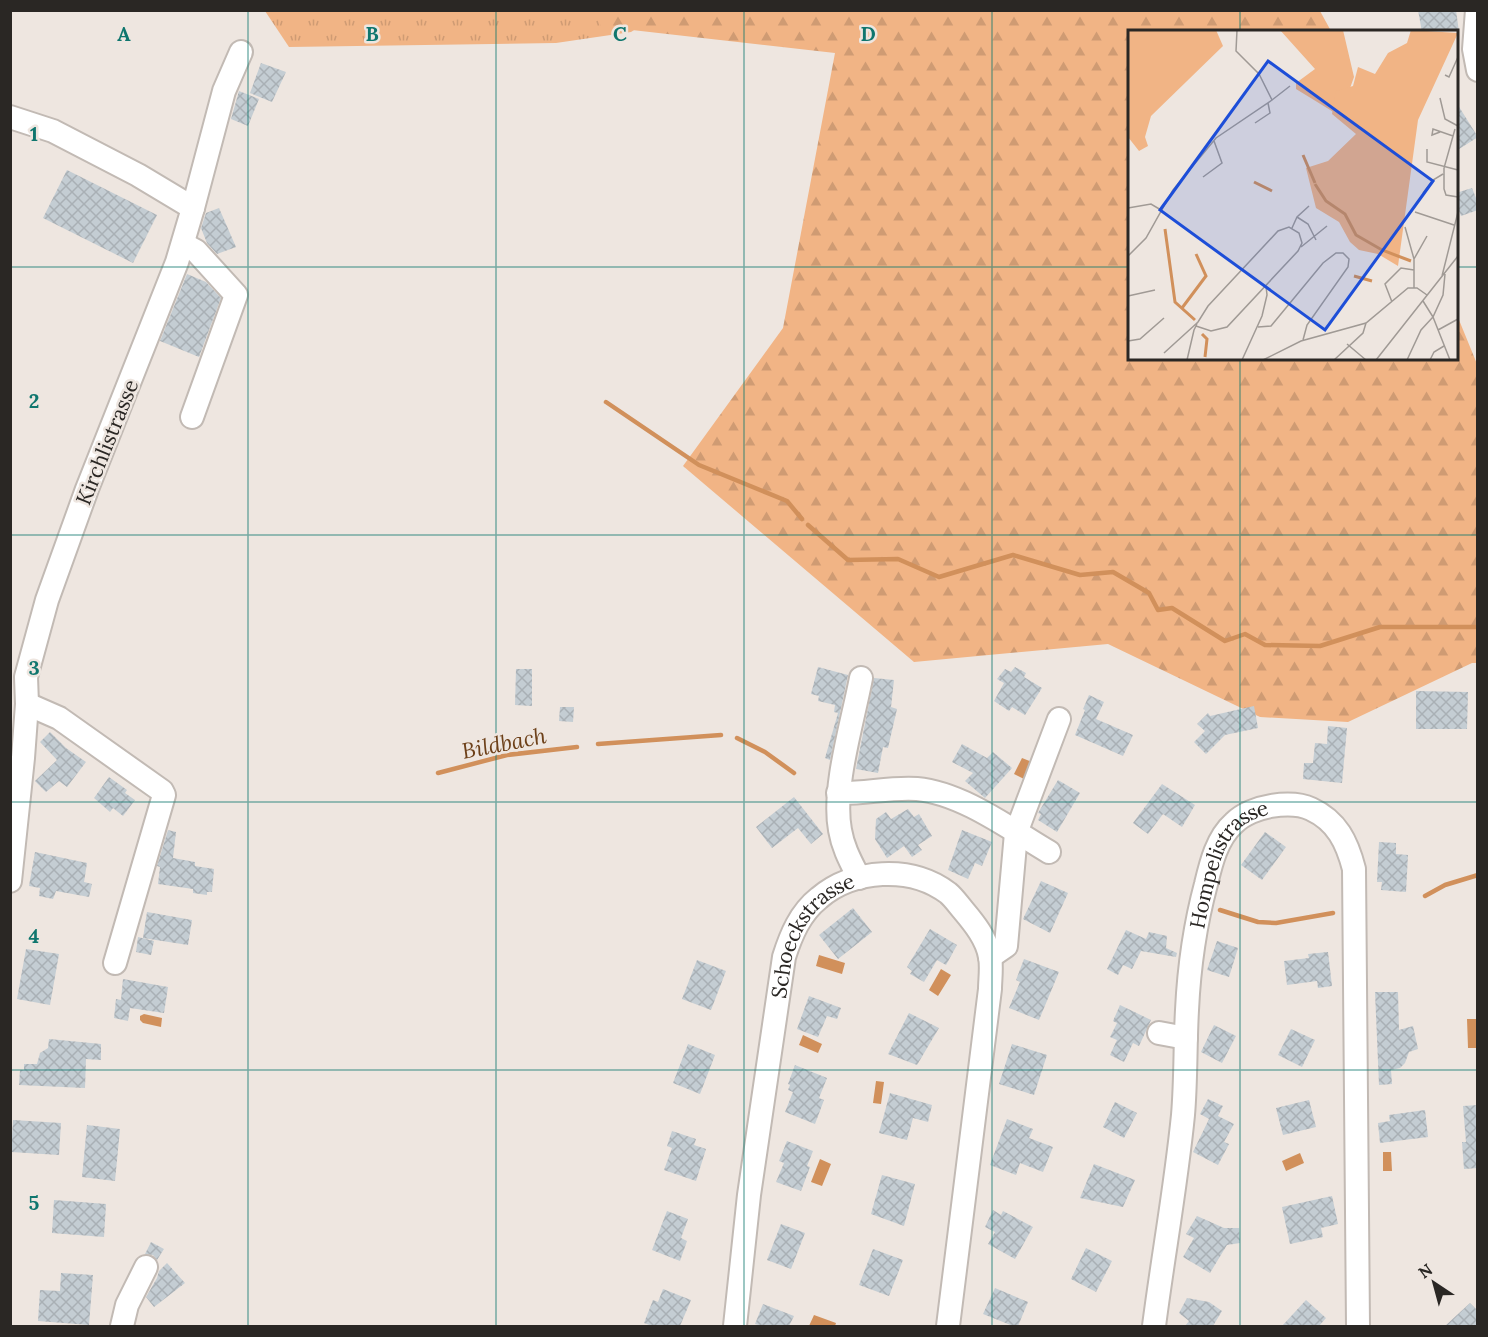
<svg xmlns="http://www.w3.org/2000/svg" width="1488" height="1337" font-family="Lora,serif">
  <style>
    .grass { fill: url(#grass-tufts) }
    .forest { fill: url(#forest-firs) }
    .water { fill: #d1905b }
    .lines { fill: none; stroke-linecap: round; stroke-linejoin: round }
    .stream { stroke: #d1905b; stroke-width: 4.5 }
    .building { fill: url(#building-cross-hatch) }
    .minor-casing { stroke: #c2bab4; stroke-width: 26 }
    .minor { stroke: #fff; stroke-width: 22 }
    .grid { fill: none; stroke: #0f766e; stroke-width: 1.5; stroke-opacity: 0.55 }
    .labels { text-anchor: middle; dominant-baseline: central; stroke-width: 5; stroke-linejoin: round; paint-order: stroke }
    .street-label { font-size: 21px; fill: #2a2724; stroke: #eee6e0 }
    .water-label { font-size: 22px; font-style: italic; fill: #6d4019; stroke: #eee6e0 }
    .inset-river { fill: none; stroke: #d1905b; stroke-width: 3 }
    .inset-road { fill: none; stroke: #a09a95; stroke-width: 1.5 }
    .view { fill: #1d4ed8; fill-opacity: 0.15; stroke: #1d4ed8; stroke-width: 3 }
    .inset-edge { fill: none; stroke: #2a2724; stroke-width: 3 }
    .grid-label { font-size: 20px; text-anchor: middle; font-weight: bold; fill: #0f766e; stroke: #eee6e0; stroke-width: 5; stroke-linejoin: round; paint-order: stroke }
  </style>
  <defs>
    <pattern id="grass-tufts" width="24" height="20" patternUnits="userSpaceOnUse" patternTransform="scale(1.5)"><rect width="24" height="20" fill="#f1b485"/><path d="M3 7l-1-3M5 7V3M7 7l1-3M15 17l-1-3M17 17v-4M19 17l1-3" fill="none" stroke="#cf9b73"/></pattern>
    <pattern id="forest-firs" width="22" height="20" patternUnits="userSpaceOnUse" patternTransform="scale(1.5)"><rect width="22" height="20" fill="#f1b485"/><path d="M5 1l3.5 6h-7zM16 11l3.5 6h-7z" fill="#cf9b73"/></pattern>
    <pattern id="building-cross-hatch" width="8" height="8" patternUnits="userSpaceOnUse" patternTransform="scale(1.5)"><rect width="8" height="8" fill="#c4cdd3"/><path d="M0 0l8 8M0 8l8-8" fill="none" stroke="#a9b0b5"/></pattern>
  </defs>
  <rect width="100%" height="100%" fill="#eee6e0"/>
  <path class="grass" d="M 657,10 L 658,15 L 631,32 L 556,43 L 289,47 L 265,11 Z"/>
  <path class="forest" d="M 593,11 L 1320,11 L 1331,31 L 1130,32 L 1130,358 L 1456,358 L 1457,315 L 1477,364 L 1477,663 L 1472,663 L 1348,722 L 1260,717 L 1108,644 L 914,662 L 683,466 L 783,328 L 835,53 L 632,30 L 606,35 Z"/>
  <path class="water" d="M 1022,758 L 1032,762 L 1024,779 L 1014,774 Z
    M 819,955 L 845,963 L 842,974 L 816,966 Z
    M 941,969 L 951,975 L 938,996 L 929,990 Z
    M 144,1014 L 162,1018 L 161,1027 L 143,1023 L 140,1020 L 140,1016 Z
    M 1467,1019 L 1477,1019 L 1477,1048 L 1468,1048 Z
    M 803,1035 L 822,1044 L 818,1053 L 799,1045 Z
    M 876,1081 L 884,1082 L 881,1104 L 873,1103 Z
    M 1383,1152 L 1391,1152 L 1392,1171 L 1383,1171 Z
    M 1300,1153 L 1304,1163 L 1286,1171 L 1282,1161 Z
    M 820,1159 L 831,1164 L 822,1186 L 811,1182 Z
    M 814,1315 L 836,1323 L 835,1326 L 809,1326 Z"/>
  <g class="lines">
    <path class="stream" d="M 606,402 L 699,465 L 787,501 L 802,519
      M 808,525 L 848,560 L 898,559 L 939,577 L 1013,555 L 1080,575 L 1113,572 L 1149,593 L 1158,610 L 1172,608 L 1225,641 L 1245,634 L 1265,645 L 1320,646 L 1380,627 L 1478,627
      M 737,738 L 765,752 L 794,773
      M 598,744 L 721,735
      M 438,773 L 507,755 L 577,747
      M 1425,896 L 1445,885 L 1478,875
      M 1220,910 L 1258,922 L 1276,923 L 1333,913"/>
  </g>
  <path class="building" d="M 1418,10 L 1456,10 L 1459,32 L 1422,32 Z
    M 261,63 L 286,72 L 272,102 L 250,93 Z
    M 239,91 L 259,99 L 248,126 L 231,119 Z
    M 1456,102 L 1478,137 L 1456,151 Z
    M 67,170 L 157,215 L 133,263 L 43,218 Z
    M 1472,188 L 1478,203 L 1478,210 L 1461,216 L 1456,203 L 1456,193 Z
    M 219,208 L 236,247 L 217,254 L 207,243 L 201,228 L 206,213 Z
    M 187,274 L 206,282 L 221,298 L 199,357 L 160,341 Z
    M 818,667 L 848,675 L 830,760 L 825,758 L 838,713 L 834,712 L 835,705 L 818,701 L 819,696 L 811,694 Z
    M 1015,667 L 1026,673 L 1024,677 L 1042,688 L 1025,715 L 1012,707 L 1009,711 L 994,701 L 1004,683 L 997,679 L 1005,669 L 1011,672 Z
    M 516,669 L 532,669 L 532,706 L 515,705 Z
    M 874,678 L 894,680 L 891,707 L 897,709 L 888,748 L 883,747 L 878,773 L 856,769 Z
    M 1416,691 L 1468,692 L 1467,729 L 1416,729 Z
    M 1089,695 L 1104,702 L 1096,719 L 1133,735 L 1123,756 L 1075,735 L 1085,710 L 1083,709 Z
    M 1254,706 L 1258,728 L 1225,735 L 1206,754 L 1194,742 L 1205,731 L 1197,724 L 1208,713 L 1210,716 Z
    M 560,707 L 574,707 L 573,722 L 559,721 Z
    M 1328,726 L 1347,728 L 1342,783 L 1303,779 L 1304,763 L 1313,763 L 1315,743 L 1327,744 Z
    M 50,732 L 66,748 L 86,762 L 67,787 L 59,781 L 46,792 L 35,781 L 57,760 L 40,742 Z
    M 962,744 L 987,758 L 993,752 L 1012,768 L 985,798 L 965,781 L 973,773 L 952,762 Z
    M 109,777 L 127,790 L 125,793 L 135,800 L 123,816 L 113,808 L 110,812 L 94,798 Z
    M 1058,780 L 1080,793 L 1057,832 L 1038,820 L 1041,814 L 1038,813 Z
    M 1162,784 L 1195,805 L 1182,827 L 1163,814 L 1148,834 L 1133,823 Z
    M 794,797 L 823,834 L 811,844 L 798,828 L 772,848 L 756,827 Z
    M 908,809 L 914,817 L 919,814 L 932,836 L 918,845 L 922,850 L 912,857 L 904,846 L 887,858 L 875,839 L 876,819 L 886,812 L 891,819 Z
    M 168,830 L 176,832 L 173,858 L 195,862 L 195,866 L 214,869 L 212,892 L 207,892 L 207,895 L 193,893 L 193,889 L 158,884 L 160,867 L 157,866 Z
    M 962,830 L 992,842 L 982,866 L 975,863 L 968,879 L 948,870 Z
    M 1265,832 L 1286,847 L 1262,880 L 1241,865 Z
    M 1379,842 L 1396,843 L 1396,854 L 1408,855 L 1406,892 L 1381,890 L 1382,882 L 1377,882 Z
    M 35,852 L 87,863 L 84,882 L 92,884 L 89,897 L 56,891 L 53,899 L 39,896 L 40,888 L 29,886 Z
    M 1041,881 L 1068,893 L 1050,933 L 1023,919 Z
    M 853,908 L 872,932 L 838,959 L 819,935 Z
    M 147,912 L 192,920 L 188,945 L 143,938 Z
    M 930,929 L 957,945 L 946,965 L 937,960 L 924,982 L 910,974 L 912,971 L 907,967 Z
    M 1126,930 L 1146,939 L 1149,932 L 1167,936 L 1166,948 L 1177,953 L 1176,957 L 1141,951 L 1132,969 L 1123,965 L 1118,975 L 1107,969 Z
    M 138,937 L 154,941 L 151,955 L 136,952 Z
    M 1217,941 L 1238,948 L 1229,977 L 1207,970 Z
    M 26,949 L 59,954 L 50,1005 L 17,999 Z
    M 1328,952 L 1332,986 L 1318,988 L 1317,981 L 1287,985 L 1284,961 L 1309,958 L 1308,954 Z
    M 1024,959 L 1059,972 L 1039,1020 L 1009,1008 L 1020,982 L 1016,980 Z
    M 697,960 L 726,971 L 711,1010 L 682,999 Z
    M 123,979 L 168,987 L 164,1013 L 130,1008 L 128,1021 L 114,1018 L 116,999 L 121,1000 Z
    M 1375,992 L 1398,992 L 1399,1030 L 1413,1026 L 1418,1049 L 1409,1052 L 1405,1063 L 1400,1068 L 1391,1070 L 1392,1084 L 1379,1085 Z
    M 809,996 L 841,1008 L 837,1019 L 827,1016 L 818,1037 L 797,1029 Z
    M 1120,1005 L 1151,1020 L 1139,1046 L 1133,1043 L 1124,1062 L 1110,1055 L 1117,1040 L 1110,1037 L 1117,1023 L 1113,1021 Z
    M 909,1013 L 939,1028 L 917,1065 L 888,1054 Z
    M 1214,1025 L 1236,1036 L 1222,1063 L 1201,1052 Z
    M 1291,1029 L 1315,1040 L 1302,1067 L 1278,1055 Z
    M 49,1039 L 101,1044 L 101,1060 L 86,1059 L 85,1088 L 19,1085 L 20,1070 L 24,1070 L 24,1064 L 37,1064 L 40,1053 L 48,1048 Z
    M 688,1044 L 715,1055 L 700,1094 L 673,1083 Z
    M 1012,1044 L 1047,1055 L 1034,1095 L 999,1084 Z
    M 795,1065 L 827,1078 L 819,1098 L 824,1100 L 815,1124 L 785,1112 L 793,1092 L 788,1090 L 790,1085 L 788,1084 Z
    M 890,1093 L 932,1105 L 928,1122 L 913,1118 L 907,1140 L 879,1133 Z
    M 1208,1099 L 1223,1106 L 1218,1116 L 1234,1124 L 1224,1142 L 1229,1144 L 1218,1165 L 1193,1152 L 1209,1119 L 1200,1114 Z
    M 1309,1100 L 1316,1127 L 1283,1135 L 1276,1108 Z
    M 1115,1102 L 1137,1113 L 1124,1138 L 1103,1127 Z
    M 1478,1105 L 1478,1168 L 1464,1169 L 1462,1142 L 1466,1142 L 1463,1106 Z
    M 1425,1110 L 1428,1137 L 1380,1143 L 1378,1123 L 1390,1121 L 1389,1115 Z
    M 1007,1119 L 1033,1129 L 1029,1138 L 1053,1147 L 1043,1172 L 1020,1163 L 1016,1175 L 990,1165 Z
    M 13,1120 L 61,1123 L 59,1155 L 11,1152 Z
    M 87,1125 L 120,1129 L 115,1181 L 82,1177 Z
    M 672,1131 L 696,1139 L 694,1145 L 706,1149 L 696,1181 L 664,1170 L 672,1148 L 667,1146 Z
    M 787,1141 L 813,1151 L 807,1166 L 810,1167 L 801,1191 L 776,1182 L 784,1163 L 779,1161 Z
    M 1094,1164 L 1135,1180 L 1123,1207 L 1080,1198 Z
    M 882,1175 L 915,1184 L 904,1226 L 871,1214 Z
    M 1332,1196 L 1338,1224 L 1321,1228 L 1323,1237 L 1290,1244 L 1282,1207 Z
    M 54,1200 L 106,1204 L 104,1237 L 52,1233 Z
    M 993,1210 L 1001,1215 L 1003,1211 L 1033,1227 L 1015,1259 L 988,1244 L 995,1232 L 985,1227 Z
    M 667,1211 L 688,1219 L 681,1238 L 687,1241 L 680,1261 L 652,1250 Z
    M 1197,1216 L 1224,1228 L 1239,1228 L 1240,1243 L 1227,1245 L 1210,1273 L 1183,1257 L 1194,1238 L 1186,1234 Z
    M 781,1224 L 805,1233 L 791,1269 L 767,1260 Z
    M 151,1242 L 164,1249 L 157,1260 L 153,1255 L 145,1254 Z
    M 1086,1248 L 1112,1261 L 1096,1292 L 1071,1279 Z
    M 873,1249 L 903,1260 L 889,1296 L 859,1285 Z
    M 167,1263 L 185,1283 L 154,1307 L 146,1297 L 157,1278 L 159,1271 Z
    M 61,1273 L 93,1275 L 89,1325 L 38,1321 L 40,1290 L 60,1291 Z
    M 995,1288 L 1028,1302 L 1018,1326 L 1013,1326 L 983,1314 Z
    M 663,1289 L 691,1300 L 680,1326 L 652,1326 L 644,1323 L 653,1300 L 658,1302 Z
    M 1187,1298 L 1209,1302 L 1222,1311 L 1213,1326 L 1185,1326 L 1189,1321 L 1179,1313 Z
    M 1306,1300 L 1326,1318 L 1319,1326 L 1282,1326 Z
    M 1470,1303 L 1478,1311 L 1478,1326 L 1445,1326 Z
    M 763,1304 L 794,1316 L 789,1326 L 762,1326 L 755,1324 Z"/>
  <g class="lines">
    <g class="minor-casing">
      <g id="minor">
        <path d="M 1477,10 L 1474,49 L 1478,70"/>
        <path d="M 10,117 L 53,131 L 138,175 L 193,208 L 177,262 L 87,489 L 47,600 L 26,677 L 27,704 L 23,758 L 10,881"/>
        <path d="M 193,208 L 224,91 L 241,52"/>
        <path d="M 183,244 L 196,251 L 236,295 L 192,417"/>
        <path d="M 27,704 L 59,718 L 162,791 L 164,795 L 115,963"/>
        <path d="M 838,793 C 864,794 890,787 917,789 C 962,793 1010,829 1049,852"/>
        <path d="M 859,878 C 851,862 843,848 840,830 C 832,788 853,721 861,678"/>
        <path d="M 990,957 L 1006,946 L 1016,833 L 1059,719"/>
        <path d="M 1159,1033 L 1186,1038"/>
        <path d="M 122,1326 L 127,1305 L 146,1267"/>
        <path id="s1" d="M 735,1326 L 749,1195 L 784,957 C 791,935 800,913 819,898 C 853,869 911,865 948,893 C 953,897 958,904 963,910 C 974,923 987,939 990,957 C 992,967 990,980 990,989 L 948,1326"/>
        <path id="s2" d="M 1154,1326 C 1163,1256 1176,1186 1183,1115 C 1186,1080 1185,1045 1187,1010 C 1189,968 1195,925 1206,884 C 1211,863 1217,838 1234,823 C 1243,814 1258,808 1271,806 C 1284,804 1298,803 1311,809 C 1337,821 1347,842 1354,869 L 1358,1326"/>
      </g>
    </g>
    <use href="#minor" class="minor"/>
  </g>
  <path class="grid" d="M 248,10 L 248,1326M 496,10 L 496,1326M 744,10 L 744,1326M 992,10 L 992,1326M 1240,10 L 1240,32M 10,267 L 1130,267M 1456,267 L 1478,267M 1240,358 L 1240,1326M 10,535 L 1478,535M 10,802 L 1478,802M 10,1070 L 1478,1070"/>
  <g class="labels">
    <g class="street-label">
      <text transform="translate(107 442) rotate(-68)">Kirchlistrasse</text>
      <text stroke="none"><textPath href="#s2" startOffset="476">Hompelistrasse</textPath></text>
      <text stroke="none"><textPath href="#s1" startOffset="406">Schoeckstrasse</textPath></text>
    </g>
    <g class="water-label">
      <text transform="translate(504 743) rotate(-11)">Bildbach</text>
    </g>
  </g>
  <g transform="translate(1128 30)">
    <rect width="330" height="330" fill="#eee6e0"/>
    <path d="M 152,0 L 215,0 L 226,47 L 212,86 L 168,59 L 168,53 L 187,39 Z" fill="#f1b485"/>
    <path d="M 0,0 L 88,0 L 95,16 L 23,86 L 17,107 L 20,116 L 11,121 L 0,107 ZM 283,0 L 330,3 L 290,90 L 270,236 L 250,224 L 231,220 L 222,212 L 211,192 L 188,178 L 178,138 L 200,131 L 228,104 L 204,84 L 208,61 L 225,56 L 230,37 L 247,44 L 260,23 L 279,13 Z" fill="#f1b485"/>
    <path class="inset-river" d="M 175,125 L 187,153M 126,152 L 144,161M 187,154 L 198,171 L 217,184 L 228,205 L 254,220 L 283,231M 37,199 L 47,272 L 67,290M 226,246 L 244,251M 54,278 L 78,246 L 68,224M 74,304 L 79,309 L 77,327"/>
    <path class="inset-road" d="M 317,45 L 321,47 L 330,27M 312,68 L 317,89 L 330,96M 144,70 L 162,56M 127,93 L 142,83 L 140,73M 327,99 L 316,138 L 316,159 L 318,165 L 330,167M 312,102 L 304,105 L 305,99 L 325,106M 299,119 L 299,132 L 330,140M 75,147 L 94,133 L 86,111M 295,163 L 305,150 L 315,144M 0,178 L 23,174 L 33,180M 287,182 L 326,195M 169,187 L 180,194 L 188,210M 277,197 L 286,229 L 286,258M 164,198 L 169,187 L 181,176M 173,217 L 199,196M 0,226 L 18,208 L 45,160 L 88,108 L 144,70 L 131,44 L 108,21 L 109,0M 286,229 L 299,206M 317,244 L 315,265 L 305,287 L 322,330M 314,246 L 330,182M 0,266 L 27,260M 264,272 L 257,254 L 273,238 L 286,240M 130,297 L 143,296 L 195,233 L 208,223 L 215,223 L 221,229 L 220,237 L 179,295 L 175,310M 310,300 L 330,289M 0,311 L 12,309 L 36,288M 219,314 L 238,330M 36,323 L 69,293M 59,330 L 66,300 L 68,296 L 69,293 L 70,292 L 80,276 L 150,201 L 161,197 L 171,203 L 174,213 L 170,221 L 99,297 L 83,301 L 68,296M 114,330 L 134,286 L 139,265 L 138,256M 135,330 L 173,311 L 238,293 L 280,258 L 289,258 L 299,265M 206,330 L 235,303 L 238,293M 248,330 L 330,226M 279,330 L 293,300 L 305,287 L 295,271M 302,330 L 306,322 L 316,316"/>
    <path class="view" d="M 140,31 L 305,151 L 197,300 L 32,180 Z"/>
    <rect width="330" height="330" class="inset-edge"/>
  </g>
  <g class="grid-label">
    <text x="124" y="41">A</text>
    <text x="372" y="41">B</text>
    <text x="620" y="41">C</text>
    <text x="868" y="41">D</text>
    <text x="34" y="141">1</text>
    <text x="34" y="408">2</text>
    <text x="34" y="675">3</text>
    <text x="34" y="943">4</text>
    <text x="34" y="1210">5</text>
  </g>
  <rect width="1488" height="1337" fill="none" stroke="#2a2724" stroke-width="24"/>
  <g transform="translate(1434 1283) rotate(324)" stroke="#eee6e0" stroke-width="4.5" paint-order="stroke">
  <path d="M0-4.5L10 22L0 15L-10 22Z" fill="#2a2724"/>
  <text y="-9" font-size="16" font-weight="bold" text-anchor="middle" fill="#2a2724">N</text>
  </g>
</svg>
